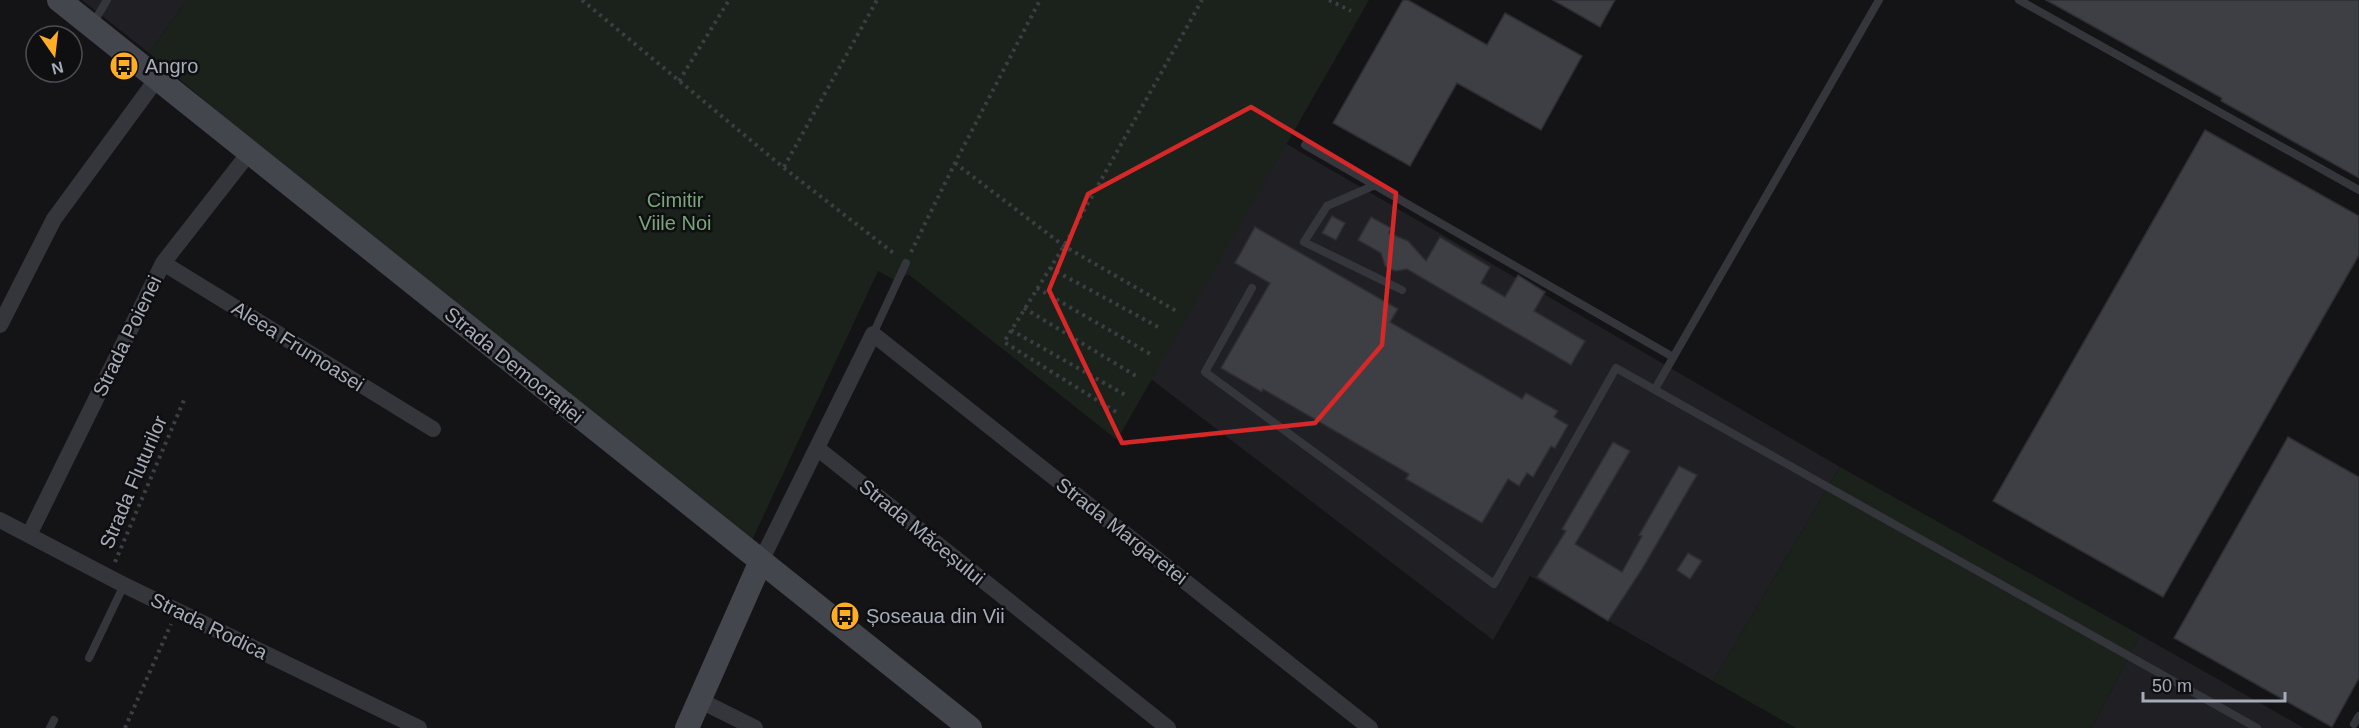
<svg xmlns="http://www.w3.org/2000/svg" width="2359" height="728" font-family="Arial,sans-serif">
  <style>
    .built { fill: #202024 }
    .green { fill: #1a221b }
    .building { fill: #3e3f44; stroke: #2e2e33; stroke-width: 1.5 }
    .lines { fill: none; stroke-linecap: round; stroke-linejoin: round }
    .path { stroke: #3b3e43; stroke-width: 4; stroke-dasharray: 3 4.5; stroke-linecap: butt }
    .lane { stroke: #35363c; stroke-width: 8 }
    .street { stroke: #35363c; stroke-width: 16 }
    .secondary { stroke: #43464c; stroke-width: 24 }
    .marked { fill: none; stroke: #d62828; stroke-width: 4.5; stroke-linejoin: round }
    .labels { text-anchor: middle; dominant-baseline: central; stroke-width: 5; stroke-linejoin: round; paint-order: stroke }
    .poi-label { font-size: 20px; fill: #a5acb8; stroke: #0f0f12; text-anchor: start }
    .park-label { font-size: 20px; fill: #7aa57b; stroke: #0f0f12 }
    .street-label { font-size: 20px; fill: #a5acb8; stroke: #0f0f12 }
  </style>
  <rect width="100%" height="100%" fill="#141417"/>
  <path class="built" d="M 82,0 L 187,0 L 149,53 Z
    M 1285,143 L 1840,467 L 1713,681 L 1530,576 L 1493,640 L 1151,379 Z
    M 2140,635 L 2304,728 L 2092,728 Z"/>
  <path class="green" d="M 187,0 L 1369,0 L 1117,440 L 908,274 L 898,282 L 878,271 L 752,540 L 321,200 L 149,53 Z
    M 1840,467 L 2140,635 L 2092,728 L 1796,728 L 1713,681 Z"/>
  <path class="building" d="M 1403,0 L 1408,0 L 1487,45 L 1505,13 L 1582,56 L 1541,130 L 1457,83 L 1410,166 L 1333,123 Z
    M 1553,0 L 1615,0 L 1600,27 Z
    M 2046,0 L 2359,0 L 2359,178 L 2221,101 L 2222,98 Z
    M 2205,130 L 2359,216 L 2359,255 L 2163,597 L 1993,501 Z
    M 1332,216 L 1345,223 L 1336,240 L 1322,233 Z
    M 1371,217 L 1391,228 L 1389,233 L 1408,241 L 1426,261 L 1440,237 L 1490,267 L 1481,283 L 1505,297 L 1518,275 L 1545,292 L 1534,311 L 1585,341 L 1571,365 L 1407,269 L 1396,271 L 1390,269 L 1385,266 L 1381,253 L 1358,240 Z
    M 1255,227 L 1398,309 L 1390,322 L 1522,399 L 1526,393 L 1558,411 L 1554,417 L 1568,425 L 1555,448 L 1551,446 L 1533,477 L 1527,473 L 1519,486 L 1508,479 L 1482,523 L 1406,479 L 1409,474 L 1263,389 L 1262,392 L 1221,368 L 1270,283 L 1235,263 Z
    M 2288,437 L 2359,477 L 2359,678 L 2332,727 L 2174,638 Z
    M 1613,442 L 1630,451 L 1575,544 L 1622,572 L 1642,536 L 1639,535 L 1679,466 L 1697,475 L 1642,569 L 1608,621 L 1537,577 L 1566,531 L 1562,529 Z
    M 1688,553 L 1702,561 L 1690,579 L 1677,570 Z"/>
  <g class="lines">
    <path class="path" d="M 582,0 L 784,168 L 896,255
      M 1329,0 L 1351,11
      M 679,81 L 729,0
      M 955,163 L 1064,246 L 1178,312
      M 784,167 L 877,0
      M 911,252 L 955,163 L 1040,0
      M 1050,268 L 1160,328
      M 1037,288 L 1152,355
      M 1024,308 L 1136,376
      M 1011,330 L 1127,396
      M 1116,412 L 1004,342 L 1064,246 L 1202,0
      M 115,562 L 184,400
      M 125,728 L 171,624"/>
    <path class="lane" d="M 2019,0 L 2359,190
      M 92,25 L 107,0
      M 1305,145 L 1673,357
      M 1375,185 L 1327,206 L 1304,242 L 1402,290
      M 1252,288 L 1205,372 L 1494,584 L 1616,368 L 2257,728
      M 873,334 L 906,263
      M 1655,389 L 1879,0
      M 89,658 L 124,585
      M 2354,724 L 2359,716
      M 50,728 L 54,720"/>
    <path class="street" d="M 163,263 L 433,429
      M 0,325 L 54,219 L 156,80
      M 817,448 L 1168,728
      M 0,520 L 124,585 L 419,728
      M 29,535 L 163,263 L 249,153
      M 761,561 L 873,334 L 1370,728
      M 699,700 L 755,728"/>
    <path class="secondary" d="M 59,0 L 970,728
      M 687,728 L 761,561"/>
  </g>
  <path class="marked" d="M 1251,107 L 1396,193 L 1382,345 L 1315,423 L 1122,443 L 1049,290 L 1088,194 Z"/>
  <defs>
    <g id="bus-disc" transform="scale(1.5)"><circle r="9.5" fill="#ffad24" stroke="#0f0f12"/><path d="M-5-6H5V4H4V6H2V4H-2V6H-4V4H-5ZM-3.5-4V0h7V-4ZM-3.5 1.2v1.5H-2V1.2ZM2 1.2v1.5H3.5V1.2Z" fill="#111"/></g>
  </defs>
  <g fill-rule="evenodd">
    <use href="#bus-disc" x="124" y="66"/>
    <use href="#bus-disc" x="845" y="616"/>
  </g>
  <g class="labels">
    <g class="poi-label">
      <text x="145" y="66">Angro</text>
      <text x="866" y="616">Șoseaua din Vii</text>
    </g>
    <g class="park-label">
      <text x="675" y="200">Cimitir<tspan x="675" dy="23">Viile Noi</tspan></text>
    </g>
    <g class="street-label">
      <text transform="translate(127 336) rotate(-64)">Strada Poienei</text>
      <text transform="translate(298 346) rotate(32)">Aleea Frumoasei</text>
      <text transform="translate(514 365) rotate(39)">Strada Democrației</text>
      <text transform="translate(133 482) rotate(-67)">Strada Fluturilor</text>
      <text transform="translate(1122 531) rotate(38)">Strada Margaretei</text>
      <text transform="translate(922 532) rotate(39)">Strada Măceșului</text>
      <text transform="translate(209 626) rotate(26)">Strada Rodica</text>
    </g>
  </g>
  <g transform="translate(54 54) rotate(166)"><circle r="28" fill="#0f0f12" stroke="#4b4e54" stroke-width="1.5"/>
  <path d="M0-4.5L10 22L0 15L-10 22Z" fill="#ffad24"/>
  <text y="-9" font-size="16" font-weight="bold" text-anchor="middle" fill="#a5acb8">N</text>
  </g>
  <path d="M2143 692v9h142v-9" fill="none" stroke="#a5acb8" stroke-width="3"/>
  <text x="2152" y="692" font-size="18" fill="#a5acb8" stroke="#0f0f12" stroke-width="4.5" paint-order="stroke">50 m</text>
</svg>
